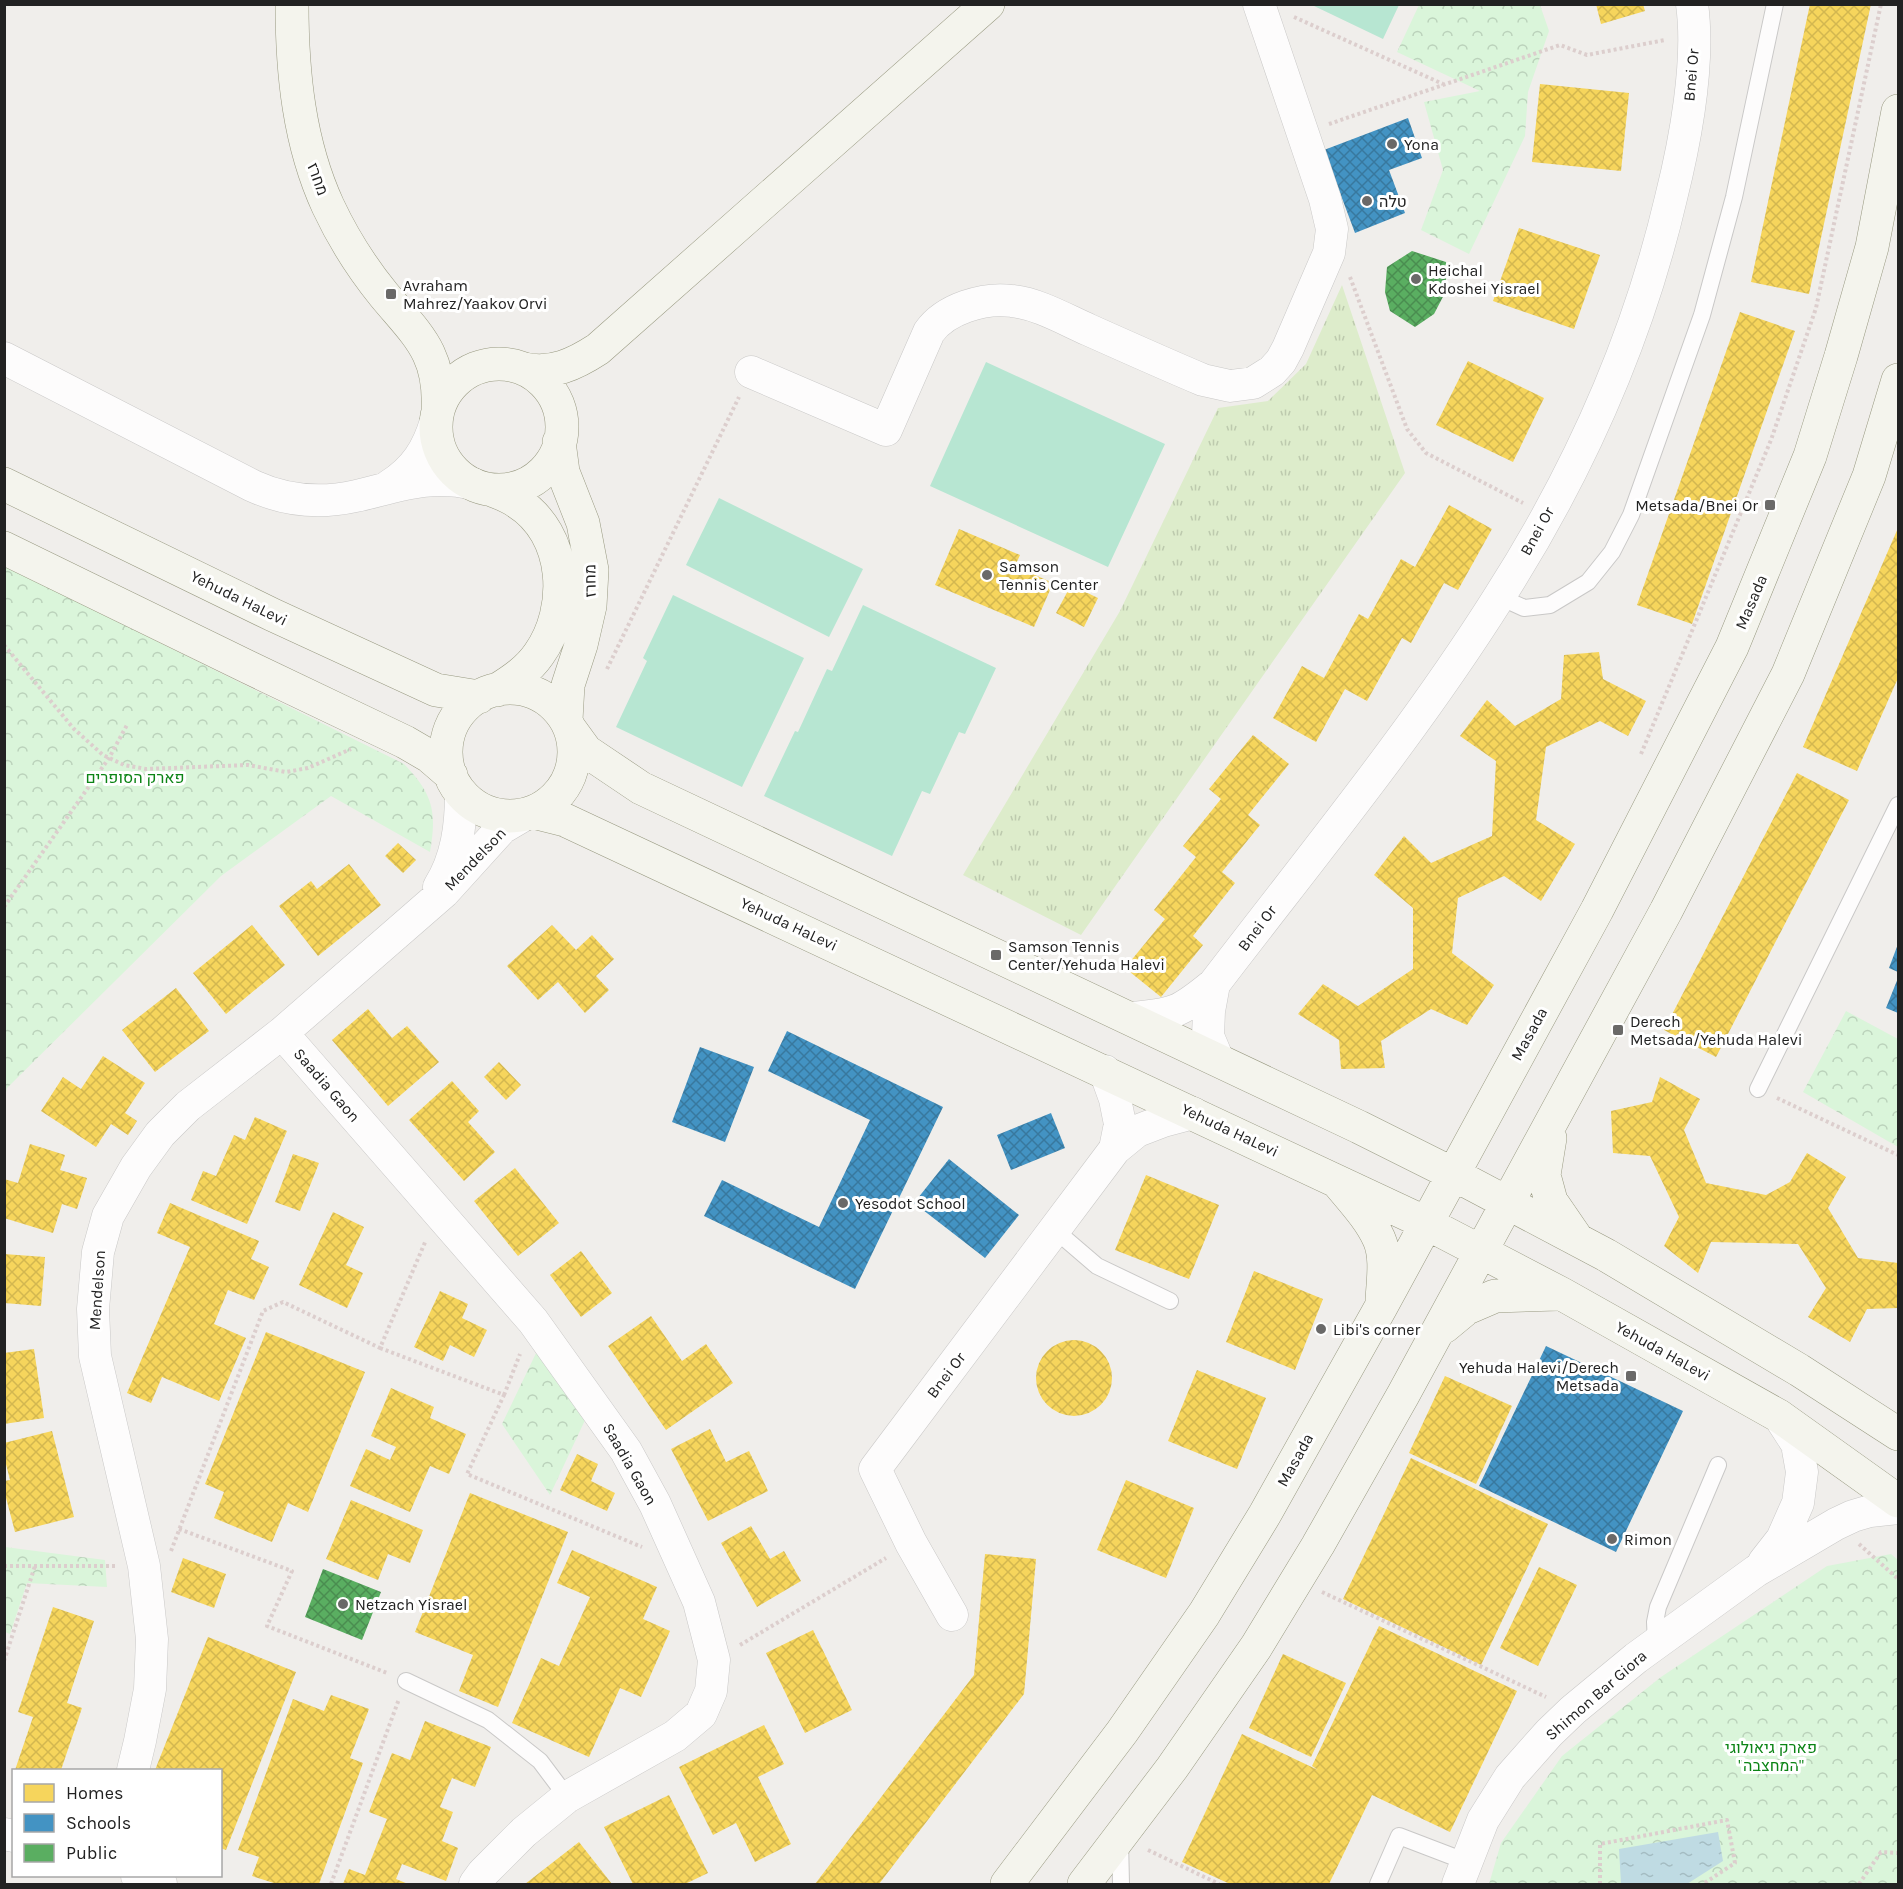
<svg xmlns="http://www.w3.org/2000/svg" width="1903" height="1889" font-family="Karla,Heebo,sans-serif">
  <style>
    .grass { fill: url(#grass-tufts) }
    .park { fill: url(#park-crowns) }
    .pitch { fill: #b7e6d2 }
    .water { fill: url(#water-ripples) }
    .homes { fill: url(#homes-cross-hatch) }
    .schools { fill: url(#schools-cross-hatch) }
    .public { fill: url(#public-cross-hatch) }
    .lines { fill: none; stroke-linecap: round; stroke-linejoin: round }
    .lane-casing { stroke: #c9c8c7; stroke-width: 18 }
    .street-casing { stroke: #c9c8c7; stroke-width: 33 }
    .secondary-casing { stroke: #999a82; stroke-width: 34 }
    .path { stroke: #dccecd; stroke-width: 4; stroke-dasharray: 3 3; stroke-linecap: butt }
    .lane { stroke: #fdfcfc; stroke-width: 16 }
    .street { stroke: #fdfcfc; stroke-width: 32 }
    .secondary { stroke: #f4f4ed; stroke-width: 33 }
    .poi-dot { fill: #6a6968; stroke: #fff; stroke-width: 2 }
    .labels { text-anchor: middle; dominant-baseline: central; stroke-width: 6; stroke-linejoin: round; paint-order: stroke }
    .street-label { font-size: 16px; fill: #222; stroke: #fff }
    .poi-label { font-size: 16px; fill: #222; stroke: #fff; text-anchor: start }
    .park-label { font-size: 16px; fill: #0c8416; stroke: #fff }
  </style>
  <defs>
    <pattern id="grass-tufts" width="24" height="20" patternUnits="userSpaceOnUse" patternTransform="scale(1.5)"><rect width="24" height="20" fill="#ddeccb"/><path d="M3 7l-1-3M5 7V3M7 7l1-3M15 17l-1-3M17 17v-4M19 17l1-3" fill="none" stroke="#bdcaae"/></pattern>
    <pattern id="park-crowns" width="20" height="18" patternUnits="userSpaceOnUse" patternTransform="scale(1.5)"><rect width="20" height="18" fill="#daf5da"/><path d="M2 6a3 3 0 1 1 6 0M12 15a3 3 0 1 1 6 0" fill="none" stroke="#bbd2bb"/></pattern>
    <pattern id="water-ripples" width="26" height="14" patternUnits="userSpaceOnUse" patternTransform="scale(1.5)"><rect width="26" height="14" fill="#bfdbe3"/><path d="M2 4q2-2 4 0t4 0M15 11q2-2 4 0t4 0" fill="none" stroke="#a4bcc2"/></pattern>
    <pattern id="homes-cross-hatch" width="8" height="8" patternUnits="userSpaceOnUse" patternTransform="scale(1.5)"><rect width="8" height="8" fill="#f6d55c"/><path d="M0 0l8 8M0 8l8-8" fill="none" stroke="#d3b750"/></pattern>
    <pattern id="schools-cross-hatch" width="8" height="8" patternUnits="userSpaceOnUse" patternTransform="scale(1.5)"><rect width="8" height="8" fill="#4393c3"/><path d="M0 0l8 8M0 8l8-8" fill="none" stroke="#38789e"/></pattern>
    <pattern id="public-cross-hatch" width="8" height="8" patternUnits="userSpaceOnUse" patternTransform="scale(1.5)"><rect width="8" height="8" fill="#5aae61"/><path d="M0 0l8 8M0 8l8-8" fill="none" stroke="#4a8d50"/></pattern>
  </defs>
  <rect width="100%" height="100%" fill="#f0eeeb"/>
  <path class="grass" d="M 1342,285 L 1405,473 L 1081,935 L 963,875 L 1120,611 L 1218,408 L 1268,401 L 1306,364 Z"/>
  <path class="park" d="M 1419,5 L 1540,5 L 1549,31 L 1528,92 L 1525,136 L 1469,254 L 1421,230 L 1443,170 L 1424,102 L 1480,91 L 1397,52 Z
    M 5,566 L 404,764 C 433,794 437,811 430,852 L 331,796 L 221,876 L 7,1088 L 5,1097 Z
    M 1846,1011 L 1898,1039 L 1898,1147 L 1803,1092 Z
    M 537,1351 L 586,1418 L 550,1495 L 502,1424 Z
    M 5,1547 L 105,1560 L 107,1587 L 27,1583 L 10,1634 L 5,1632 Z
    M 1891,1554 L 1898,1560 L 1898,1884 L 1489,1884 L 1501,1843 L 1562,1756 L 1661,1677 L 1827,1566 Z"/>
  <path class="pitch" d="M 1312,5 L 1399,5 L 1383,39 Z
    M 986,362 L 1165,444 L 1108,567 L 930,486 Z
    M 719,498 L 863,569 L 829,637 L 686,565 Z
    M 673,595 L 804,658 L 742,787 L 616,727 L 647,661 L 643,658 Z
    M 863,605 L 996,668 L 965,734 L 959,732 L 930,794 L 922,791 L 892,856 L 764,796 L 795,731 L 798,732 L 827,669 L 832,671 Z"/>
  <path class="water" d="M 1718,1832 L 1723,1861 L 1687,1884 L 1621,1884 L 1619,1849 Z"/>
  <path class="homes" d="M 1596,4 L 1643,4 L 1645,11 L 1601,24 Z
    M 1810,4 L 1871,4 L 1809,294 L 1751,282 Z
    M 1540,84 L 1629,93 L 1621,171 L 1532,162 Z
    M 1519,228 L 1600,255 L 1574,329 L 1493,301 Z
    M 1740,312 L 1795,331 L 1692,624 L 1637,605 Z
    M 1468,361 L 1544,398 L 1513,462 L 1436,425 Z
    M 1449,505 L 1492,529 L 1458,590 L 1444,583 L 1411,643 L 1402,638 L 1367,701 L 1345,689 L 1316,742 L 1273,718 L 1302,666 L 1324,678 L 1359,614 L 1368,619 L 1401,559 L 1415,567 Z
    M 1898,528 L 1898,678 L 1857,771 L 1803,747 Z
    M 959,529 L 1020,555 L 1015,566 L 1053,583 L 1034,627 L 935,585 Z
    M 1071,585 L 1098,598 L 1084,627 L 1056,613 Z
    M 1599,652 L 1603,679 L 1646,701 L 1628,736 L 1600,721 L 1546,747 L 1536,820 L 1575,844 L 1541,901 L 1504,876 L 1458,898 L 1452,953 L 1494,985 L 1467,1025 L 1431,1009 L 1381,1041 L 1385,1068 L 1341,1069 L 1339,1040 L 1298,1014 L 1323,984 L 1358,1006 L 1413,969 L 1413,908 L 1374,875 L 1404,836 L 1431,863 L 1492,836 L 1496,761 L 1460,736 L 1487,700 L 1515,726 L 1561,699 L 1564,655 Z
    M 1253,735 L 1289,764 L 1248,815 L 1260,825 L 1222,872 L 1235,883 L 1193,936 L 1203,945 L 1161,997 L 1125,968 L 1165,919 L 1154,910 L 1196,857 L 1183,846 L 1221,799 L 1209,789 Z
    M 1797,773 L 1849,800 L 1716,1057 L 1664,1030 Z
    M 398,843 L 416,860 L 403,873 L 385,856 Z
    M 349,864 L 381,905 L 318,956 L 279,906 L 311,881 L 317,889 Z
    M 252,925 L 285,965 L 226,1014 L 193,973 Z
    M 552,925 L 576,950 L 592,935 L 614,959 L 596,976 L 609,990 L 585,1013 L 558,982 L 538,1000 L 507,966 Z
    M 176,988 L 209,1031 L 155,1072 L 122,1030 Z
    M 368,1009 L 392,1038 L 407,1026 L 439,1062 L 388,1106 L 332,1040 Z
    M 103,1056 L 145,1083 L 125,1113 L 137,1121 L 128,1135 L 111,1124 L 96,1147 L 41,1111 L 63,1077 L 81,1089 Z
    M 499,1062 L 521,1085 L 506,1100 L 484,1077 Z
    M 1660,1077 L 1700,1099 L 1684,1130 L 1706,1183 L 1766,1195 L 1790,1182 L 1807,1153 L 1846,1177 L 1828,1208 L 1858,1258 L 1898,1263 L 1898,1308 L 1867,1309 L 1850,1342 L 1808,1317 L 1826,1288 L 1798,1244 L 1711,1242 L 1698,1273 L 1664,1246 L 1679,1217 L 1650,1156 L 1613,1153 L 1611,1111 L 1652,1102 Z
    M 452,1081 L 479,1111 L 468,1122 L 495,1152 L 464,1181 L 409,1120 Z
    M 255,1117 L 287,1131 L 247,1224 L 191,1200 L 203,1171 L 216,1176 L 234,1135 L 245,1140 Z
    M 30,1144 L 65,1155 L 60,1170 L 87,1178 L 77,1209 L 62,1204 L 53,1233 L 4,1218 L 4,1179 L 18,1183 Z
    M 293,1154 L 319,1163 L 300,1211 L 275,1202 Z
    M 515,1168 L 559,1223 L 518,1256 L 474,1201 Z
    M 1146,1175 L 1219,1205 L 1189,1279 L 1115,1250 Z
    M 170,1203 L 259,1241 L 251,1259 L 269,1267 L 254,1300 L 228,1290 L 214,1324 L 246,1338 L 219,1401 L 162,1377 L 151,1403 L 127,1393 L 190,1247 L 157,1233 Z
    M 333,1212 L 364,1227 L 346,1265 L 363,1273 L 347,1308 L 299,1285 Z
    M 581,1251 L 612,1293 L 581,1317 L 550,1275 Z
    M 4,1254 L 45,1257 L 41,1306 L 4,1303 Z
    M 1254,1271 L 1323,1299 L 1295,1370 L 1226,1342 Z
    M 440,1291 L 468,1304 L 462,1318 L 487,1330 L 474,1357 L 450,1345 L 443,1361 L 414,1347 Z
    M 651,1316 L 682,1361 L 706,1344 L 733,1383 L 666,1430 L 608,1346 Z
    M 266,1332 L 365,1372 L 308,1512 L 288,1503 L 272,1542 L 214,1518 L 224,1492 L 205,1484 Z
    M1036 1378a38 38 0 1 1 76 0a38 38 0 1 1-76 0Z
    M 34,1349 L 44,1418 L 4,1424 L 4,1353 Z
    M 1197,1370 L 1266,1398 L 1237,1469 L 1168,1441 Z
    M 1445,1376 L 1512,1406 L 1476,1484 L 1409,1453 Z
    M 391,1388 L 434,1407 L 430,1418 L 466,1434 L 449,1474 L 430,1466 L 410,1512 L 350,1486 L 366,1449 L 390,1460 L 396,1447 L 371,1436 Z
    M 710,1429 L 726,1462 L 749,1451 L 768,1491 L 708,1521 L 671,1449 Z
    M 52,1431 L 74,1517 L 15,1532 L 4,1490 L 4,1481 L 10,1480 L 4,1456 L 4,1443 Z
    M 577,1454 L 598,1464 L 591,1481 L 615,1493 L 607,1511 L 560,1490 Z
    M 1411,1458 L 1548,1524 L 1481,1665 L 1343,1599 Z
    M 1126,1480 L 1194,1508 L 1166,1578 L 1097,1550 Z
    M 470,1493 L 568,1532 L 498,1707 L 459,1691 L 473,1655 L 415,1632 Z
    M 351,1500 L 423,1530 L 410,1563 L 388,1554 L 378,1580 L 326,1559 Z
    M 751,1526 L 770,1559 L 784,1551 L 801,1581 L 757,1607 L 721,1543 Z
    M 572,1550 L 657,1587 L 643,1619 L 670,1631 L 641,1697 L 620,1688 L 589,1757 L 512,1723 L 541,1658 L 559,1666 L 590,1597 L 557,1583 Z
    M 985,1554 L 1036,1559 L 1024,1694 L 879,1884 L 815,1884 L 974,1675 Z
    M 183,1558 L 226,1574 L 214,1608 L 171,1592 Z
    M 1539,1567 L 1577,1585 L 1538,1666 L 1500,1648 Z
    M 53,1607 L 94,1621 L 67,1703 L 82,1708 L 61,1770 L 15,1770 L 33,1717 L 18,1712 Z
    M 1379,1626 L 1517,1691 L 1450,1832 L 1372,1795 L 1329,1884 L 1230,1884 L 1182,1862 L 1242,1734 L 1318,1770 L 1312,1766 Z
    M 813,1630 L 852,1710 L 805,1733 L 766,1653 Z
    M 208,1637 L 296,1672 L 226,1850 L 220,1848 L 220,1770 L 155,1770 Z
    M 1283,1654 L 1346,1683 L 1311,1757 L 1249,1728 Z
    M 331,1695 L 369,1709 L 350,1758 L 363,1763 L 319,1884 L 277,1884 L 252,1876 L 259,1857 L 238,1850 L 293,1699 L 324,1711 Z
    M 425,1721 L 491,1747 L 475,1787 L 452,1778 L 440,1807 L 453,1812 L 442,1841 L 458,1848 L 446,1881 L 402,1864 L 396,1879 L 408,1884 L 343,1884 L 349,1869 L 365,1875 L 387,1819 L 369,1812 L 392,1753 L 410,1760 Z
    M 764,1725 L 784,1764 L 758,1777 L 791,1844 L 755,1862 L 736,1823 L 713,1835 L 679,1767 Z
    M 669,1795 L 708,1873 L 685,1884 L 633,1884 L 604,1827 Z
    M 579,1842 L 612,1884 L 525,1884 Z"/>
  <path class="schools" d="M 1408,118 L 1422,158 L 1389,170 L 1405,213 L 1355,233 L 1324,150 Z
    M 1898,944 L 1898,972 L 1889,968 Z
    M 1898,978 L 1898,1013 L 1886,1008 Z
    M 787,1031 L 943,1107 L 855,1289 L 704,1216 L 722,1180 L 819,1227 L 870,1120 L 768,1071 Z
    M 700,1047 L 754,1067 L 725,1142 L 672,1122 Z
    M 1051,1113 L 1065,1148 L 1011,1170 L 997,1135 Z
    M 949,1159 L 1019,1215 L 985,1258 L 914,1203 Z
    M 1546,1346 L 1683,1411 L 1616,1552 L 1479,1486 Z"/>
  <path class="public" d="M 1412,251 L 1446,262 L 1446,291 L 1434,314 L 1415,327 L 1390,311 L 1385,292 L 1387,267 Z
    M 323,1569 L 381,1592 L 362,1640 L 305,1617 Z"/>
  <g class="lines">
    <g class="lane-casing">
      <path id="lane" d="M 1500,597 L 1524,608 L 1550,605 L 1588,582 L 1612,552 L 1631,515 L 1702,315 L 1734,197 L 1775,4
        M 1758,1089 L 1898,805
        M 1055,1230 L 1097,1266 L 1170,1301
        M 1656,1644 L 1655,1622 L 1658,1607 L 1718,1465
        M 406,1681 L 488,1720 L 540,1761 L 567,1797
        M 1120,1840 L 1121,1884
        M 1378,1884 L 1399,1836 L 1467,1862"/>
    </g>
    <g class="street-casing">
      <path id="street" d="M 4,358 L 253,486 C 286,501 320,504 356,496 C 396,487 431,473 473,484
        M 751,372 L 886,430 L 929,332 C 945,309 984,297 1012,301 C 1039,304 1064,319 1089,330 C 1127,347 1165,364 1203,380 L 1230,386 L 1253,383 L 1272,371 L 1281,361 L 1288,348 L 1329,253 L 1332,229 L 1325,199 L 1259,4
        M 389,486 C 415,470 428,449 436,421
        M 439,887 C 457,858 461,826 461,793
        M 1214,984 L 1209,1011 L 1208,1036 L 1218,1060
        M 1130,1018 C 1174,1015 1180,1012 1214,984 C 1311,857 1414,732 1499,597 C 1577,475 1638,339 1671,198 C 1685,142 1700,62 1692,4
        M 282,1033 L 533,1321 L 626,1451 L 655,1504 L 699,1602 L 714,1660 L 711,1691 L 701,1714 L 675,1736 L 567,1797 L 524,1832 L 483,1873 L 475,1884
        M 1105,1071 L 1115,1099 L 1120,1124 L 1115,1149
        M 1764,1562 L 1782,1539 L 1798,1503 L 1802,1472 L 1797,1444 L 1779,1416
        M 952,1615 L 911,1543 L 875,1469 L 1115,1149 L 1137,1131 L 1163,1121 L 1193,1113
        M 133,1770 L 140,1741 L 150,1689 L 152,1639 L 144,1566 L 95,1356 L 93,1309 L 98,1252 L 108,1216 L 136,1167 L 160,1134 L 188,1106 L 282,1033 L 444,892 L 502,828 L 524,815
        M 4,1834 L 14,1836
        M 137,1876 L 161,1884
        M 1458,1884 L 1483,1820 L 1510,1777 L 1549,1733 L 1573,1710 L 1636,1658 L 1756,1571 L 1836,1524 L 1853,1516 L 1870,1511 L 1898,1508"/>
    </g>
    <g class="secondary-casing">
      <path id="secondary" d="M 292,4 C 292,73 299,143 328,206 C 343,238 362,268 384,295 C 418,336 441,353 438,411
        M436 427a63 63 0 1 1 126 0a63 63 0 1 1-126 0Z
        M 524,369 C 552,375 575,364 598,349 L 988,4
        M 559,442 L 563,472 L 583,523 L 592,570 L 590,606 L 581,645 L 568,685 L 566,720
        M 4,484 L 273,615 L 436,690 L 479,697
        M 492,490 C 500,493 510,497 517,502 C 568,534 571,609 539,654 C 528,670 513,680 497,690
        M 4,548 L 248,667 L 405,742 L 429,756 L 451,775
        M446 752a64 64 0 1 1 128 0a64 64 0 1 1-128 0Z
        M 570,729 L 586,751 L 641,788 L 1359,1127 L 1453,1174 L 1606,1255 L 1799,1370 L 1898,1434
        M 533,812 L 565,820 L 1426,1223 L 1562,1294 L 1779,1416 L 1898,1501
        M 1550,1138 L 1544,1175 L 1551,1201 L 1575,1236
        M 1340,1185 C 1354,1202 1370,1219 1379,1239 C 1387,1257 1383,1281 1382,1300
        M 1444,1327 L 1467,1308 L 1495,1296 L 1557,1294
        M 1007,1884 L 1122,1732 L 1204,1614 L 1265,1514 L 1381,1307 L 1597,910 L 1732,647 L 1810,456 L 1841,356 L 1872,247 L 1898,111
        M 1084,1884 L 1172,1768 L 1256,1647 L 1318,1545 L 1403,1395 L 1666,911 L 1788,674 L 1869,476 L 1898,380"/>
    </g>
    <path class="path" d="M 1294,17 L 1443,84
      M 1329,124 L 1560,45 L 1587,55 L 1665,40
      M 1350,277 L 1407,429 L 1426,453 L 1523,503
      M 4,645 L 74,729 L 103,755 L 124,765 L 146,769 L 248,765 L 286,772 L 308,768 L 351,749
      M 607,669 L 739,397
      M 1641,754 L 1771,440 L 1816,308 L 1881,4
      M 4,907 L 109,758 L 127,725
      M 1777,1098 L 1898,1155
      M 380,1348 L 504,1395 L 467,1474 L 642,1547
      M 504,1395 L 520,1354
      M 179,1529 L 292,1571 L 267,1626 L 387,1673
      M 1859,1544 L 1898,1579
      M 171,1551 L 263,1311 L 283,1302 L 380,1348 L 426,1240
      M 4,1566 L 115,1566
      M 1322,1592 L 1546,1697
      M 740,1645 L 886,1558
      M 4,1661 L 35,1566
      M 1148,1850 L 1219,1884
      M 331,1884 L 399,1699
      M 1600,1884 L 1600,1844 L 1727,1820 L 1735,1863 L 1703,1884
      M 1859,1884 L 1881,1852 L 1898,1853"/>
    <use href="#lane" class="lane"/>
    <use href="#street" class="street"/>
    <use href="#secondary" class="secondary"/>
  </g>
  <g class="poi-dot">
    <circle cx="1392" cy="144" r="6"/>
    <circle cx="1367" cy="201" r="6"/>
    <circle cx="1416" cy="279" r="6"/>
    <rect x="385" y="288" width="12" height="12" rx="3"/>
    <rect x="1764" y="499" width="12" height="12" rx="3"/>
    <circle cx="987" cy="575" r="6"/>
    <rect x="990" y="949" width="12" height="12" rx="3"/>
    <rect x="1612" y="1024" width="12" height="12" rx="3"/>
    <circle cx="843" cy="1203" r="6"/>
    <circle cx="1321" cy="1329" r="6"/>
    <rect x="1625" y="1370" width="12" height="12" rx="3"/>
    <circle cx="1612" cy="1539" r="6"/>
    <circle cx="343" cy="1604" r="6"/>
  </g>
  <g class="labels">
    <g class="street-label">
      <text transform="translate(1691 75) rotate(-85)">Bnei Or</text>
      <text transform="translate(318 179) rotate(70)">מחרז</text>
      <text transform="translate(1537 531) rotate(-61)">Bnei Or</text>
      <text transform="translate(590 581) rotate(-91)">מחרז</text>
      <text transform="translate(239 598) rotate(26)">Yehuda HaLevi</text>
      <text transform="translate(1751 602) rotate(-67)">Masada</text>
      <text transform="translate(475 859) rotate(-46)">Mendelson</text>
      <text transform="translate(789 924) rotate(25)">Yehuda HaLevi</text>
      <text transform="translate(1257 928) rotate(-53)">Bnei Or</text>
      <text transform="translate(1529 1034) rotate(-61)">Masada</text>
      <text transform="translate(327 1085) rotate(49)">Saadia Gaon</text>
      <text transform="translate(1230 1130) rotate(25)">Yehuda HaLevi</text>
      <text transform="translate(97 1290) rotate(-86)">Mendelson</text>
      <text transform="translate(1663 1351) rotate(29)">Yehuda HaLevi</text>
      <text transform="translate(946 1375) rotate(-53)">Bnei Or</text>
      <text transform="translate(1295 1460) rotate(-61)">Masada</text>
      <text transform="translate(630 1464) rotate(60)">Saadia Gaon</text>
      <text transform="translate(1596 1695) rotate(-41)">Shimon Bar Giora</text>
    </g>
    <g class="poi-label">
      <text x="1404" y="144">Yona</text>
      <text x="1379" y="201">טלה</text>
      <text x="1428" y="270">Heichal<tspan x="1428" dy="18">Kdoshei Yisrael</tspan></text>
      <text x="403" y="285">Avraham<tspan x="403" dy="18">Mahrez/Yaakov Orvi</tspan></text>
      <text x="1758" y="505" text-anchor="end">Metsada/Bnei Or</text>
      <text x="999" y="566">Samson<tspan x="999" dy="18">Tennis Center</tspan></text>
      <text x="1008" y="946">Samson Tennis<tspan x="1008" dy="18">Center/Yehuda Halevi</tspan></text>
      <text x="1630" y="1021">Derech<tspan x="1630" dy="18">Metsada/Yehuda Halevi</tspan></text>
      <text x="855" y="1203">Yesodot School</text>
      <text x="1333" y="1329">Libi's corner</text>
      <text x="1619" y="1367" text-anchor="end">Yehuda Halevi/Derech<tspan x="1619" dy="18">Metsada</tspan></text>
      <text x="1624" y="1539">Rimon</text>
      <text x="355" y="1604">Netzach Yisrael</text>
    </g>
    <g class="park-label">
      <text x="135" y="777">פארק הסופרים</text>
      <text x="1771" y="1747">פארק גיאולוגי<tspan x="1771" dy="18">"המחצבה"</tspan></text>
    </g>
  </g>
  <rect width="1903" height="1889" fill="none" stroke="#222222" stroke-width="12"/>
  <rect x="12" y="1769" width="210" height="108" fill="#ffffff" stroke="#a7a7a7" stroke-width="1.5"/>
  <rect x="24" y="1784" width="30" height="18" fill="#f6d55c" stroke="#a7a7a7" stroke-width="1.5"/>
  <text x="66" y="1799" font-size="18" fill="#222222">Homes</text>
  <rect x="24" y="1814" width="30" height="18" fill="#4393c3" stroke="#a7a7a7" stroke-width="1.5"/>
  <text x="66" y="1829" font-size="18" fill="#222222">Schools</text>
  <rect x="24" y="1844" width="30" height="18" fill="#5aae61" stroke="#a7a7a7" stroke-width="1.5"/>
  <text x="66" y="1859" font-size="18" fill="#222222">Public</text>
</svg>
